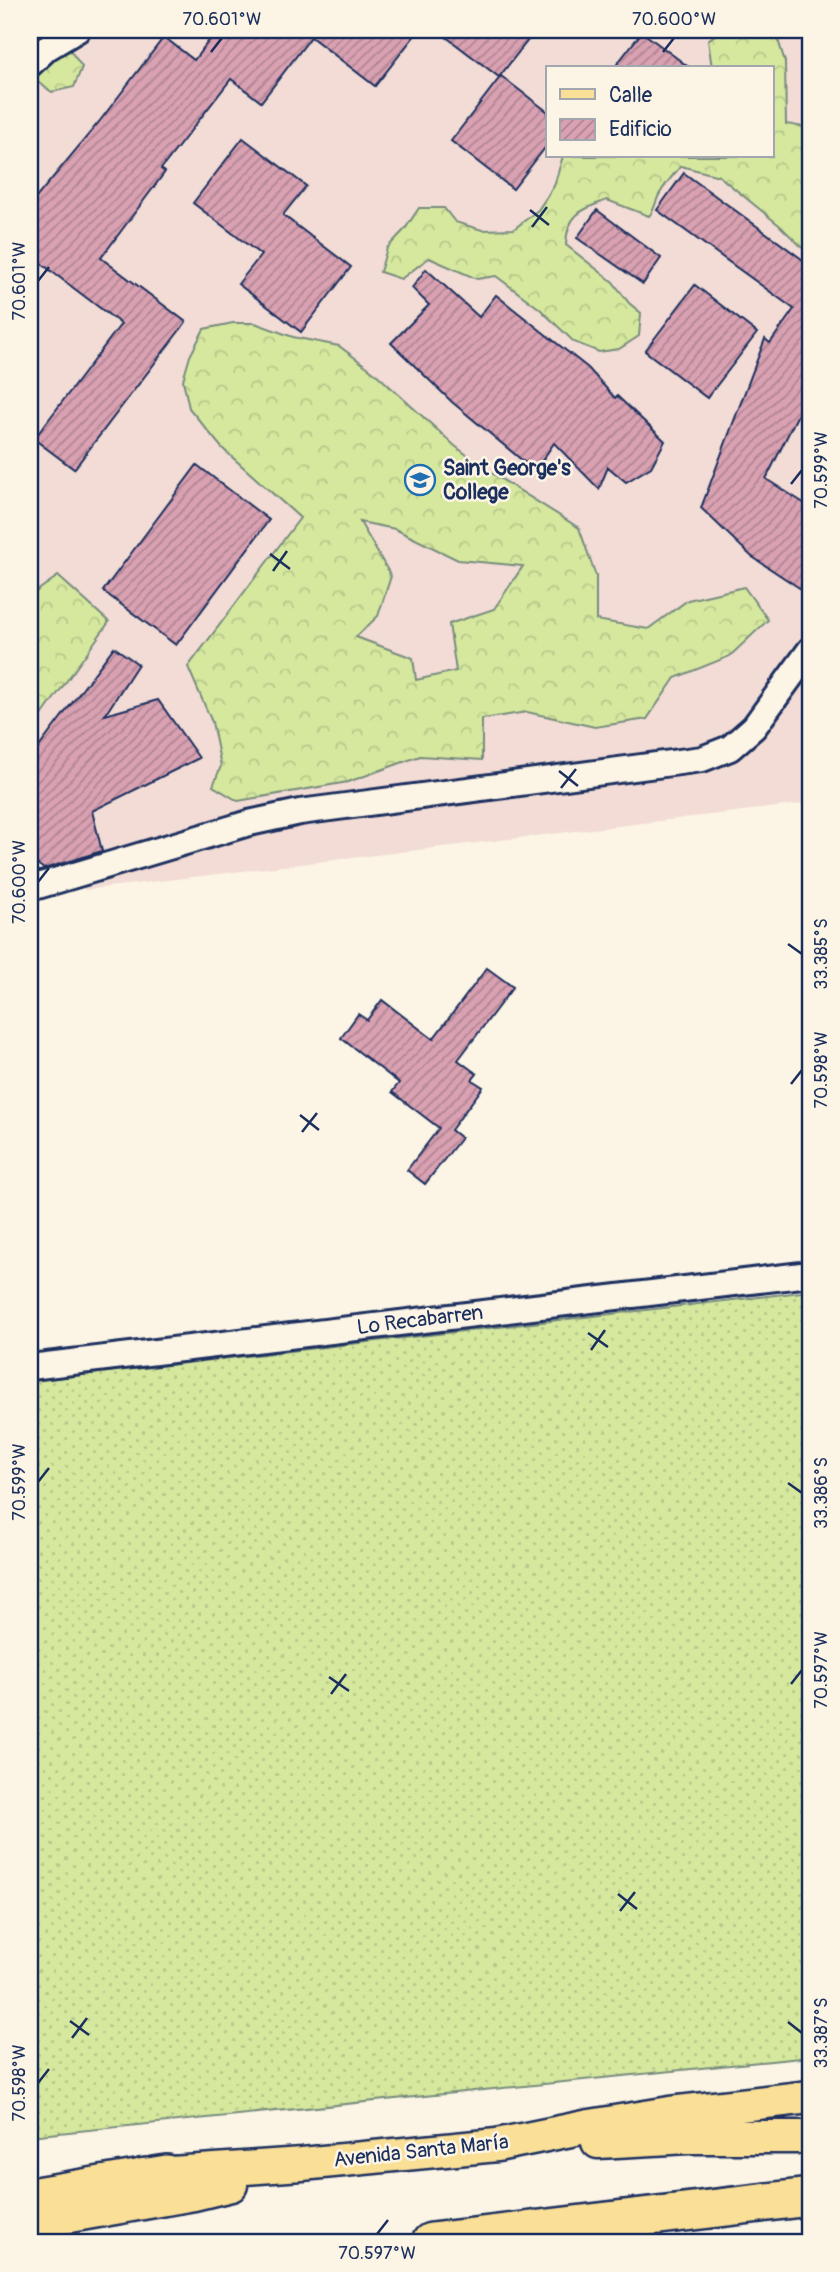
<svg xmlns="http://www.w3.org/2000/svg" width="840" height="2272" font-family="Pangolin,sans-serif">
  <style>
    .built { fill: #f2dcd5; fill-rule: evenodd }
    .grass { fill: url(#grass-dots); stroke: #788c7e; stroke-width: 2 }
    .forest { fill: url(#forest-crowns); stroke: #788c7e; stroke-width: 2; fill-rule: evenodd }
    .building { fill: url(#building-hatch); stroke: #1b2f5e; stroke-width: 2 }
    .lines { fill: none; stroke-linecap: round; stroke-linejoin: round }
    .minor-casing { stroke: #1b2f5e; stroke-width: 30 }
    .major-casing { stroke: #1b2f5e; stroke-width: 37 }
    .highway-casing { stroke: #1b2f5e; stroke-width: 42 }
    .minor { stroke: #fcf5e5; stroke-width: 24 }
    .major { stroke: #fadf96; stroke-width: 32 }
    .highway { stroke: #fadf96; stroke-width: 37 }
    .ticks { fill: none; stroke: #1b2f5e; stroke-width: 2.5 }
    .labels { text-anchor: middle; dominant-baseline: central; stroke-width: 5; stroke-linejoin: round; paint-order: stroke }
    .poi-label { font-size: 21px; font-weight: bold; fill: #1b2f5e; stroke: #fcf5e5; text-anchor: start }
    .street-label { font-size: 21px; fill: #1b2f5e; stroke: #fcf5e5 }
    .neatline { fill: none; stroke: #1b2f5e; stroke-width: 2.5 }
    .ticks-label { font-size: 18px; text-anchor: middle; fill: #1b2f5e }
  </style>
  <defs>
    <pattern id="grass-dots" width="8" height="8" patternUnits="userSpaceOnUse" patternTransform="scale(1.75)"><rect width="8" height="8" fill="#d5e89d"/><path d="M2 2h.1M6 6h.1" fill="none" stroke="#b6c78a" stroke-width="1.8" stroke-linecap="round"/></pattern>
    <pattern id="forest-crowns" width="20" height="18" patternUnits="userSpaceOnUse" patternTransform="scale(1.75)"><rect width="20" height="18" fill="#d5e89d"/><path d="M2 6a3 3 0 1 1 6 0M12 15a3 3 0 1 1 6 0" fill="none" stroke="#b6c78a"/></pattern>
    <pattern id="building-hatch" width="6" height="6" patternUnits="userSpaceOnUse" patternTransform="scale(1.75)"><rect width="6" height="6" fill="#d9a1b1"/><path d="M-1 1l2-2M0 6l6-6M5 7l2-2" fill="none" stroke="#af8493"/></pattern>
  </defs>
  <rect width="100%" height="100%" fill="#fcf5e5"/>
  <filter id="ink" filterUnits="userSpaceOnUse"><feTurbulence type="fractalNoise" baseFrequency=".0143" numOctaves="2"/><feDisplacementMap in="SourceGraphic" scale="14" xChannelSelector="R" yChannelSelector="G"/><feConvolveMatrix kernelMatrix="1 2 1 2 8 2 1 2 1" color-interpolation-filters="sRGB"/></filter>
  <g filter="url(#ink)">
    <path class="built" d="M 30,30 L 810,30 L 810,803 L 84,890 L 81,819 L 45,871 L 30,859 ZM 548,68 L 772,68 L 772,156 L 548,156 Z"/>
    <path class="grass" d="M 810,1291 L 810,2057 L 30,2136 L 30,1381 Z"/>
    <path class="forest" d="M 30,30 L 86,30 L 62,39 L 82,67 L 74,87 L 52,92 L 30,77 Z
      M 722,30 L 775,30 L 785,62 L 786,124 L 810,128 L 810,255 L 779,225 L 719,176 L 681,166 C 673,175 665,184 659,195 C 655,202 655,210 649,216 L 607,200 C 581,210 567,214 566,245 L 613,282 L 629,303 L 641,313 L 639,336 L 619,349 L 599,352 L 574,342 L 540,309 L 496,276 L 477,279 L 429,258 L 401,279 L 380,272 L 387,248 L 405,229 L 419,208 L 444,208 L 455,222 L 482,230 L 514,229 L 538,210 L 554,186 L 563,156 L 772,156 L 772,68 L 712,68 L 708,40 Z
      M 233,323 L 255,323 L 293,337 L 339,346 L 374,372 L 455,446 L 487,470 L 579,528 L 596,576 L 596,620 L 648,629 L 688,600 L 744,587 L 768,620 L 730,656 L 675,678 L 647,719 L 595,727 L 527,712 L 482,719 L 482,760 L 420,756 L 348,782 L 238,801 L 213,786 L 221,766 L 212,722 L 188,667 L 300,518 L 222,448 L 189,408 L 183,380 L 190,356 L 204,329 ZM 360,522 L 395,529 L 458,560 L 523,566 L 494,609 L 449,624 L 456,671 L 416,680 L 413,658 L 356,637 L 378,616 L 391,576 Z
      M 58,576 L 109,622 L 30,732 L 30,596 Z"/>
    <path class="building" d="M 217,30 L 419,30 L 375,86 L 311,37 L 261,102 L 231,79 L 161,169 L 165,172 L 101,258 L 186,322 L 74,469 L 34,439 L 121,324 L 30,255 L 30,205 L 99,122 L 164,37 L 194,60 Z
      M 437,30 L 536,30 L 499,77 Z
      M 642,32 L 690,68 L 614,68 Z
      M 501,76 L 548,112 L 548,144 L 513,189 L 451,141 Z
      M 243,138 L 306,186 L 283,215 L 351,267 L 301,332 L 238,284 L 261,255 L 193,203 Z
      M 684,173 L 810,265 L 810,390 L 766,479 L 810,507 L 810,595 L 751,556 L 701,508 L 765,339 L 770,343 L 794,309 L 657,210 Z
      M 597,210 L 661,258 L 643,284 L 577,238 Z
      M 426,269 L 479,317 L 496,295 L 588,368 L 615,398 L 617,396 L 665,441 L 651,467 L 626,482 L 608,467 L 599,489 L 554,443 L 535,471 L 452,402 L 391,343 L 429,305 L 412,288 Z
      M 695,285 L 757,333 L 707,398 L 645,351 Z
      M 197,465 L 269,520 L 176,645 L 103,591 Z
      M 114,647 L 138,664 L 105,715 L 158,700 L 199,758 L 92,811 L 102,851 L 44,869 L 30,859 L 30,759 Z
      M 487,968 L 513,987 L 458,1060 L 477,1074 L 472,1080 L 483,1087 L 451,1130 L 461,1138 L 425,1184 L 407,1170 L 439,1128 L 392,1092 L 399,1083 L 341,1038 L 358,1014 L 367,1020 L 382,1000 L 433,1039 Z"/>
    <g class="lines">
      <g class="minor-casing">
        <path id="minor" d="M 30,64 L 47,48 L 77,30
          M 30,883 L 38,886 L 249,823 L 300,812 L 702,759 L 730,748 L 754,727 L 810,650
          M 30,1367 L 810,1274"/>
      </g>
      <g class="major-casing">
        <path id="major" d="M 598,2142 L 689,2137 L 810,2137
          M 143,2175 L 302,2164 L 497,2145 L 590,2126 L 670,2113 L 810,2097
          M 30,2223 L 194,2194 L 231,2185"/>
      </g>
      <g class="highway-casing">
        <path id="highway" d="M 30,2197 L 167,2174
          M 431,2242 L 810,2197"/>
      </g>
      <use href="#minor" class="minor"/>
      <use href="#major" class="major"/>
      <use href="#highway" class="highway"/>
    </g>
  </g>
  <path class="ticks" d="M 211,52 L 222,38M 663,52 L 674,38M 530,210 L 549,225M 532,227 L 547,207M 38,281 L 49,267M 791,484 L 802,470M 270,554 L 290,569M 273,571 L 287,551M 559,771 L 578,786M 561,788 L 576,769M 38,882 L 49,868M 788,944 L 802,954M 791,1084 L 802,1070M 300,1115 L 319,1130M 302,1132 L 317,1113M 588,1333 L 608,1347M 591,1350 L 605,1330M 38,1482 L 49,1468M 788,1483 L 802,1493M 329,1677 L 349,1691M 791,1684 L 802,1670M 331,1694 L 346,1674M 618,1894 L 637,1909M 620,1911 L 635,1892M 70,2021 L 89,2035M 788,2022 L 802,2033M 72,2038 L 87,2018M 38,2083 L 49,2069M 377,2234 L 388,2220"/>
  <defs>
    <g id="school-ring" transform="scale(1.575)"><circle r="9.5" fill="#fcf5e5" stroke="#1f6fb2" stroke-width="1.5"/><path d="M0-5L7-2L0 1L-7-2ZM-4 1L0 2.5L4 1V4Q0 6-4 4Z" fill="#1f6fb2"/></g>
  </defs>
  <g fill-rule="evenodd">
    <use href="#school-ring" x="420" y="480"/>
  </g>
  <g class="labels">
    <g class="poi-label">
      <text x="443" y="468">Saint George's<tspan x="443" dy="24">College</tspan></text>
    </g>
    <g class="street-label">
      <text transform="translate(420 1320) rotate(-7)">Lo Recabarren</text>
      <text transform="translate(421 2151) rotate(-6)">Avenida Santa María</text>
    </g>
  </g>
  <rect width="840" height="2272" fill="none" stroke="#fcf5e5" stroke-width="77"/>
  <rect x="546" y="66" width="228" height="91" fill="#fcf5e5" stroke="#a2a6af" stroke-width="2"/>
  <rect x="560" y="89" width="35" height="10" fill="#fadf96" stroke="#a2a6af" stroke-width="2"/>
  <text x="609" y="102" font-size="21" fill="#1b2f5e">Calle</text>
  <rect x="560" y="119" width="35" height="21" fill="url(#building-hatch)" stroke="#a2a6af" stroke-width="2"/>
  <text x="609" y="136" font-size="21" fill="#1b2f5e">Edificio</text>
  <rect x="38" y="38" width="764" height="2196" class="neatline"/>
  <g class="ticks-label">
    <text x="222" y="25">70.601°W</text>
    <text x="674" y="25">70.600°W</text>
    <text transform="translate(19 281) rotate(-90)" y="6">70.601°W</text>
    <text transform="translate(821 470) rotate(-90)" y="6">70.599°W</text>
    <text transform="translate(19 882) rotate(-90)" y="6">70.600°W</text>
    <text transform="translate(821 954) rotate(-90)" y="6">33.385°S</text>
    <text transform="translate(821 1070) rotate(-90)" y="6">70.598°W</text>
    <text transform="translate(19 1482) rotate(-90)" y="6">70.599°W</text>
    <text transform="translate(821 1493) rotate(-90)" y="6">33.386°S</text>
    <text transform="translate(821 1670) rotate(-90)" y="6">70.597°W</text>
    <text transform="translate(821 2033) rotate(-90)" y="6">33.387°S</text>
    <text transform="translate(19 2083) rotate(-90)" y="6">70.598°W</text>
    <text x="377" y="2259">70.597°W</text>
  </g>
</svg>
